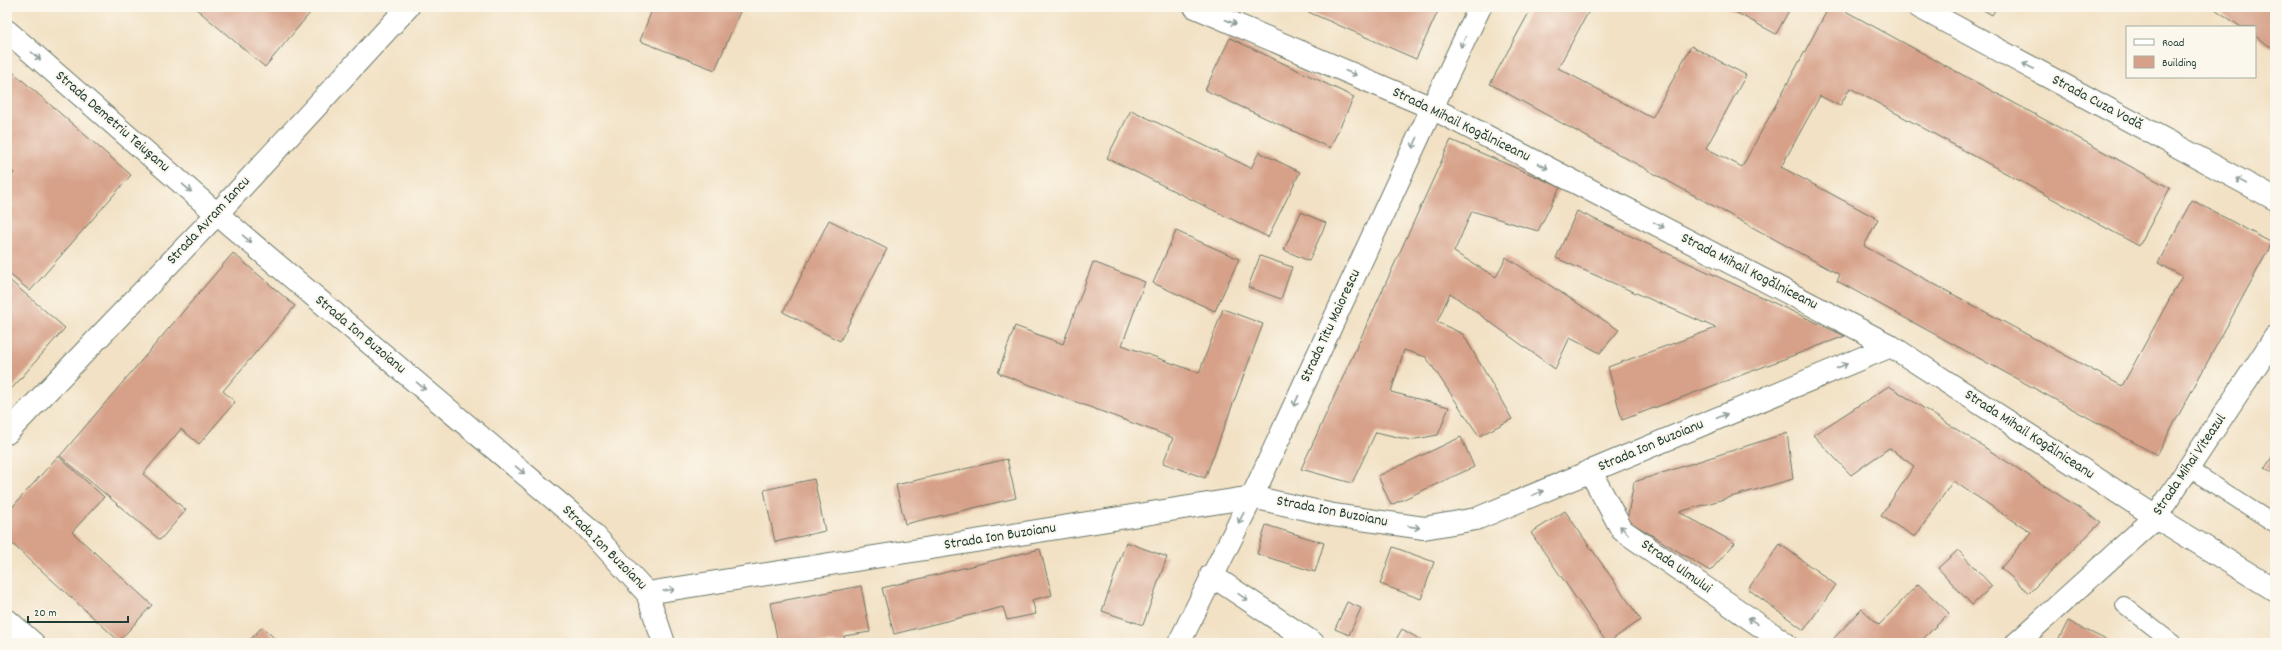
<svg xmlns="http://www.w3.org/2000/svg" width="2282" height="650" font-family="Dekko,sans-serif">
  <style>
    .building { fill: #d7a189 }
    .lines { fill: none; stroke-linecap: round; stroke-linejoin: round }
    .lane-casing { stroke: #697666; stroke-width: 18 }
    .street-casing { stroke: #697666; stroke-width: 24 }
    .secondary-casing { stroke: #697666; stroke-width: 24 }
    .lane { stroke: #fff; stroke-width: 16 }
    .street { stroke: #fff; stroke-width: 22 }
    .secondary { stroke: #fff; stroke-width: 22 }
    .oneway { stroke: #8f9e9a }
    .labels { text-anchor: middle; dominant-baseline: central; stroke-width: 4; stroke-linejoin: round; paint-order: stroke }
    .street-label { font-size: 15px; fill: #1f3d34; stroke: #fbf7ec }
  </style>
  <rect width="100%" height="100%" fill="#fbf7ec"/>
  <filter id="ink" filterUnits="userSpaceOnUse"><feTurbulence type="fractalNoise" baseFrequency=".025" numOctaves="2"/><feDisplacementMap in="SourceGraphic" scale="8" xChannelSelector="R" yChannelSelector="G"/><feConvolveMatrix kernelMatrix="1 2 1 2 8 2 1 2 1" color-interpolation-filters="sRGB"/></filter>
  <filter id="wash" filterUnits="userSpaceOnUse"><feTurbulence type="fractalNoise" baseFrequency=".012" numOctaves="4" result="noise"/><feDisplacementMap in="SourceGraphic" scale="16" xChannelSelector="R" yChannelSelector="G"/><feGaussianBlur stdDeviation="0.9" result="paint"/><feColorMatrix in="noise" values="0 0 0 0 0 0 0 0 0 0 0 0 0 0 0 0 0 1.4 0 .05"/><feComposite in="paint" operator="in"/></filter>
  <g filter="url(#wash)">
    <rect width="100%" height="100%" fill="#f2e1c4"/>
    <g id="blocks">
      <path class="building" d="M 194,7 L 315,7 L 265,67 Z
        M 653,7 L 742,7 L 715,70 L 640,41 Z
        M 1297,7 L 1440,7 L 1416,59 Z
        M 1532,7 L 1591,7 L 1558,68 L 1652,118 L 1691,46 L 1746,75 L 1706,148 L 1742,167 L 1829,7 L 1838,7 L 2170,188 L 2139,246 L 1850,88 L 1840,106 L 1820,96 L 1781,167 L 1878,219 L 1864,246 L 2122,386 L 2182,276 L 2158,263 L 2192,200 L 2272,243 L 2157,455 L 1837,281 L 1840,275 L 1490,84 Z
        M 1726,7 L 1791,7 L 1776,34 Z
        M 1978,7 L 1997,7 L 1992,15 Z
        M 2212,7 L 2275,7 L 2275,50 L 2255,36 L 2255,27 L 2241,27 Z
        M 1230,38 L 1354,97 L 1330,148 L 1205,90 Z
        M 7,67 L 131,175 L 30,291 L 7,272 L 7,181 L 14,173 L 7,167 Z
        M 1131,110 L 1251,168 L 1259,152 L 1300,172 L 1268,237 L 1107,158 Z
        M 1451,140 L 1560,187 L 1538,231 L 1472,211 L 1454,252 L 1496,277 L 1506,257 L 1619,330 L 1600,353 L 1570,337 L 1555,369 L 1450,293 L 1437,322 L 1463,334 L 1512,419 L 1479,436 L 1426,357 L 1404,350 L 1391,392 L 1449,407 L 1438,435 L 1410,440 L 1376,432 L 1352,483 L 1301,469 Z
        M 1577,211 L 1845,336 L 1622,420 L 1608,367 L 1716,328 L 1556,258 Z
        M 1301,212 L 1326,223 L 1309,261 L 1284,250 Z
        M 829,220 L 887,249 L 840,341 L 783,312 Z
        M 1176,231 L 1239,259 L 1215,311 L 1153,283 Z
        M 233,253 L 295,306 L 223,391 L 235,402 L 199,444 L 181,429 L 143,474 L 186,510 L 160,540 L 60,456 Z
        M 1260,256 L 1292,267 L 1281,299 L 1248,287 Z
        M 1093,262 L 1145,282 L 1122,345 L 1199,373 L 1223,309 L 1263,324 L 1205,478 L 1163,463 L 1173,438 L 998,373 L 1015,326 L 1063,344 Z
        M 7,278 L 65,328 L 7,394 L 7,313 L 9,311 L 7,310 Z
        M 1889,386 L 2101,522 L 2029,593 L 2001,568 L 2031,532 L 1953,481 L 1915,537 L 1881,516 L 1914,466 L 1889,448 L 1851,475 L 1813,435 Z
        M 1787,433 L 1793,479 L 1679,512 L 1735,543 L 1710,571 L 1627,520 L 1634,482 Z
        M 1461,437 L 1474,467 L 1391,505 L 1378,476 Z
        M 2275,452 L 2275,474 L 2265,468 Z
        M 58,456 L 104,497 L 72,532 L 152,605 L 119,641 L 7,539 L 7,513 Z
        M 1007,459 L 1016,498 L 905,524 L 896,485 Z
        M 814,479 L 825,531 L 775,542 L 764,490 Z
        M 1565,511 L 1641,620 L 1607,643 L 1531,533 Z
        M 1266,525 L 1324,543 L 1315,572 L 1257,554 Z
        M 1126,542 L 1167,557 L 1143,625 L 1102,611 Z
        M 1780,544 L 1836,585 L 1804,630 L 1748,589 Z
        M 1393,547 L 1434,562 L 1421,599 L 1380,584 Z
        M 1040,549 L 1052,595 L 1032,600 L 1036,614 L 1007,620 L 1003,607 L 894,634 L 882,588 Z
        M 1958,550 L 1992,586 L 1972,605 L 1938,568 Z
        M 1918,584 L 1949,613 L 1919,643 L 1837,643 L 1833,639 L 1862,609 L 1879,625 Z
        M 861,586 L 870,632 L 844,636 L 845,643 L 778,643 L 770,603 Z
        M 1347,602 L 1361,608 L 1349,635 L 1335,629 Z
        M 2068,621 L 2112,643 L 2057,643 Z
        M 262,627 L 280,643 L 247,643 Z
        M 1402,629 L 1426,643 L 1394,643 Z"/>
    </g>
  </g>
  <g filter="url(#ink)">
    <use href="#blocks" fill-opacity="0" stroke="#697666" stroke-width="1"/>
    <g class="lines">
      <g class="lane-casing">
        <path id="lane" d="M 2188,468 L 2275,524
          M 2124,605 L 2173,643"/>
      </g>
      <g class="street-casing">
        <path id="street" d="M 1195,7 L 1432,108 L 1891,346 L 2156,517 L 2275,590
          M 1919,7 L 2275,199
          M 7,31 L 217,214 L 586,526 L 647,593 L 1252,497 L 1333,515 L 1424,528 L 1476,519 L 1891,346
          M 7,433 L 217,214 L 408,7
          M 1590,471 L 1622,530 L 1785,643
          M 1211,575 L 1313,643
          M 647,593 L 664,643
          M 1179,643 L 1252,497 L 1432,108 L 1480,7
          M 2017,643 L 2156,517 L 2275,337"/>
      </g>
      <g class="secondary-casing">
        <path id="secondary" d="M 7,620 L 33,643"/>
      </g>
      <use href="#lane" class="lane"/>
      <use href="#street" class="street"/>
      <use href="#secondary" class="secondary"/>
    </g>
    <defs><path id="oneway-shaft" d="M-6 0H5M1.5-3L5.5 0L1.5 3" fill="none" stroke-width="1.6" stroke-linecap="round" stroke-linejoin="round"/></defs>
    <g class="oneway">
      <use href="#oneway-shaft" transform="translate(1231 22) rotate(23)"/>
      <use href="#oneway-shaft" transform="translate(1463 42) rotate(116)"/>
      <use href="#oneway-shaft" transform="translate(36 56) rotate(41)"/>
      <use href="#oneway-shaft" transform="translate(2028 66) rotate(-152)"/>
      <use href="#oneway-shaft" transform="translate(1351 73) rotate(23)"/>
      <use href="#oneway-shaft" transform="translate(1415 143) rotate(115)"/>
      <use href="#oneway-shaft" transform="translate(1543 166) rotate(27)"/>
      <use href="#oneway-shaft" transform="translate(2241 181) rotate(-152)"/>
      <use href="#oneway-shaft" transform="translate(187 188) rotate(41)"/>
      <use href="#oneway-shaft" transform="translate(1659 225) rotate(27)"/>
      <use href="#oneway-shaft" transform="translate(247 239) rotate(40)"/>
      <use href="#oneway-shaft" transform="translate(1842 366) rotate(-23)"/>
      <use href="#oneway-shaft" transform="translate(421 386) rotate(40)"/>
      <use href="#oneway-shaft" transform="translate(1296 401) rotate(115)"/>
      <use href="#oneway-shaft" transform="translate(1722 416) rotate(-23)"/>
      <use href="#oneway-shaft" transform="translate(520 470) rotate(40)"/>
      <use href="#oneway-shaft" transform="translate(1538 493) rotate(-23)"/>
      <use href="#oneway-shaft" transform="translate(1241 518) rotate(118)"/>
      <use href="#oneway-shaft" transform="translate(1414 527) rotate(8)"/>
      <use href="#oneway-shaft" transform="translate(1624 530) rotate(-135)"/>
      <use href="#oneway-shaft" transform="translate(669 590) rotate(-9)"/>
      <use href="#oneway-shaft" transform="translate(1243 597) rotate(34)"/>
      <use href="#oneway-shaft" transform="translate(1753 621) rotate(-145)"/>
    </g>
  </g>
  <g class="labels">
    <g class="street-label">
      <text transform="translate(2097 103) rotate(28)">Strada Cuza Vodă</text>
      <text transform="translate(112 122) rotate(41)">Strada Demetriu Teiușanu</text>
      <text transform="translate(1461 125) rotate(26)">Strada Mihail Kogălniceanu</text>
      <text transform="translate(209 221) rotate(-47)">Strada Avram Iancu</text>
      <text transform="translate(1749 272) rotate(27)">Strada Mihail Kogălniceanu</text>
      <text transform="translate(1331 326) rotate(-65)">Strada Titu Maiorescu</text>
      <text transform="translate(360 335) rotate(40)">Strada Ion Buzoianu</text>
      <text transform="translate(2029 435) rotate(33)">Strada Mihail Kogălniceanu</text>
      <text transform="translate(1651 446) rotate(-23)">Strada Ion Buzoianu</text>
      <text transform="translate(2190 465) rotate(-56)">Strada Mihai Viteazul</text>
      <text transform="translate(1332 512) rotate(11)">Strada Ion Buzoianu</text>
      <text transform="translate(1000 537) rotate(-9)">Strada Ion Buzoianu</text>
      <text transform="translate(604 548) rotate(45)">Strada Ion Buzoianu</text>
      <text transform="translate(1676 567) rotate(35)">Strada Ulmului</text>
    </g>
  </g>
  <rect width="2282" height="650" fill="none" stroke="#fbf7ec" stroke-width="24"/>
  <rect x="2126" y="26" width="130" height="52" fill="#fbf7ec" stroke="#a3ada2"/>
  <rect x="2134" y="39" width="20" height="6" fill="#ffffff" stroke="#a3ada2"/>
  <text x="2162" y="46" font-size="12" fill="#1f3d34">Road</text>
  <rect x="2134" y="56" width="20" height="12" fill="#d7a189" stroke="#a3ada2"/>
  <text x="2162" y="66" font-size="12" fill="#1f3d34">Building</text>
  <path d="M28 616v6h100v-6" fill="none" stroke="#1f3d34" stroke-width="2"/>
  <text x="34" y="616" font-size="12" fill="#1f3d34" stroke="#fbf7ec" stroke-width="3" paint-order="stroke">20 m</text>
</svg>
